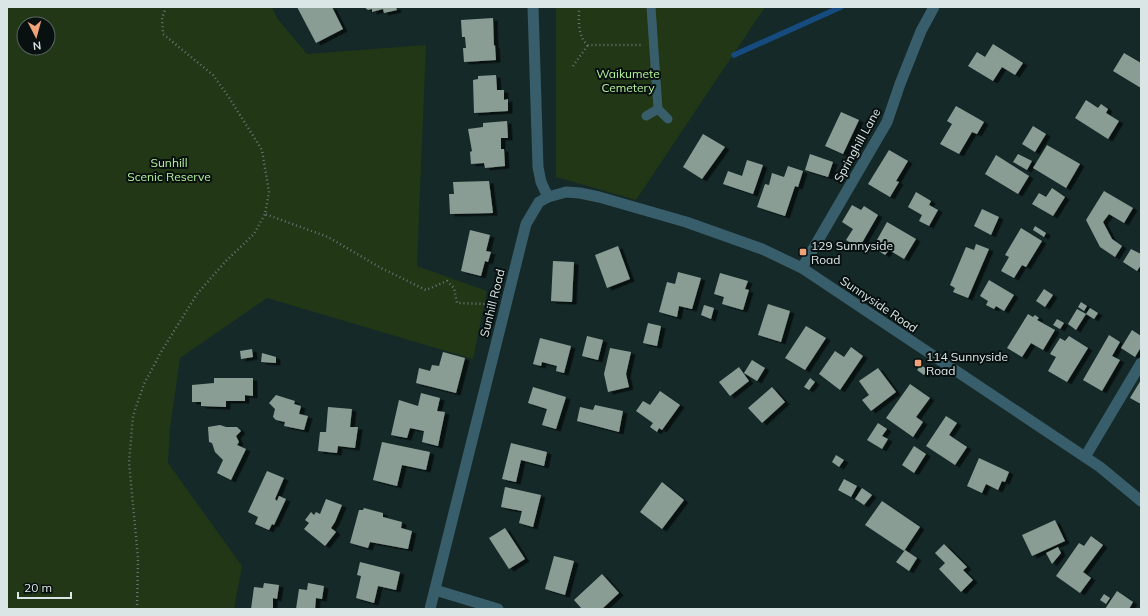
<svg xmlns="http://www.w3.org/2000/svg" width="1148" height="616" font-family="Mulish,sans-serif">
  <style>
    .green { fill: #213715; fill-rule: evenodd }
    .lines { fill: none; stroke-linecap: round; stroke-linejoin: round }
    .stream { stroke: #164b80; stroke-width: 5.5 }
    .building { fill: #8a9d94; filter: url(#shadow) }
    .path { stroke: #677; stroke-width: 2.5; stroke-dasharray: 1 3; stroke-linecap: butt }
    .service { stroke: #395e6b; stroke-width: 9 }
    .minor { stroke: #395e6b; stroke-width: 11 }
    .tertiary { stroke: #395e6b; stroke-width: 11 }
    .poi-dot { fill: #f0a279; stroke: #081010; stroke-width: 1.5 }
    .labels { text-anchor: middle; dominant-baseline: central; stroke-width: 4; stroke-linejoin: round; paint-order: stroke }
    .park-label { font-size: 12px; fill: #b5f398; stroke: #081010 }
    .street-label { font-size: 12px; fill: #dae6e5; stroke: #081010 }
    .poi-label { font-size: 12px; fill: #dae6e5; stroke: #081010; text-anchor: start }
  </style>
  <defs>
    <filter id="shadow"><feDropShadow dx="4.5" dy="2.5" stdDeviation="0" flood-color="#0009"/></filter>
  </defs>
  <rect width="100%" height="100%" fill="#152929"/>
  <path class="green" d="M 7,7 L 272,7 L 277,18 L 307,54 L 426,45 L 417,266 L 487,291 L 473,359 L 267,298 L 180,358 L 170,428 L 168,463 L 242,566 L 234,609 L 7,609 ZM 24,24 L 48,24 L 48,48 L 24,48 Z
    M 556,7 L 765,7 L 636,200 L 556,177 Z"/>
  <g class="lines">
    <path class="stream" d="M 734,55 L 841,7"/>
  </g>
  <path class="building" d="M 297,7 L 332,7 L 343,29 L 316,43 Z
    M 364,7 L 396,7 L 397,10 L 384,13 L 383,9 L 372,12 L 372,9 L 368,10 Z
    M 493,18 L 494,46 L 495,45 L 496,60 L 464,62 L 463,48 L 466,48 L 465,37 L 462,37 L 461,20 Z
    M 993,44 L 1023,63 L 1015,75 L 1002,67 L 993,81 L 968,66 L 977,52 L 985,57 Z
    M 1124,53 L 1141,63 L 1141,88 L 1113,71 Z
    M 496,75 L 497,90 L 504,90 L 504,100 L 508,99 L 508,111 L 474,113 L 473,80 L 478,79 L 478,76 Z
    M 1086,100 L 1098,108 L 1101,104 L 1108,109 L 1106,113 L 1119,121 L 1108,139 L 1075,118 Z
    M 956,106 L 984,122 L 977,134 L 972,132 L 959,154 L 940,144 L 952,124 L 947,121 Z
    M 841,112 L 859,120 L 843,154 L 825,146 Z
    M 507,121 L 508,138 L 501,138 L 501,149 L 504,149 L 505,166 L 485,168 L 484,163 L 471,164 L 470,152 L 472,151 L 468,129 L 483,127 L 483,123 Z
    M 1033,126 L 1046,134 L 1035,152 L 1022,144 Z
    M 703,134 L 725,147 L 702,179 L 683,167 Z
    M 1047,145 L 1080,164 L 1066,188 L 1033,168 Z
    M 889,150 L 908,161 L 896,181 L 899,182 L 890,197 L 868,184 Z
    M 810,154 L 833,162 L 828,177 L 805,170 Z
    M 1018,154 L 1032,161 L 1027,170 L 1013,162 Z
    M 996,155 L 1029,176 L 1018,194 L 985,174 Z
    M 747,160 L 763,165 L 753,194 L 723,184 L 728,171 L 742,176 Z
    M 788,166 L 803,171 L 798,187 L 795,186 L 785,216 L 757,207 L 765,184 L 769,185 L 772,173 L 784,177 Z
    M 489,181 L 493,213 L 450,214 L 449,194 L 454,194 L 453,182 Z
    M 1052,188 L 1065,197 L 1053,216 L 1032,204 L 1039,193 L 1046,197 Z
    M 1104,191 L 1133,208 L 1124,223 L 1109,214 L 1103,222 L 1112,239 L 1122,246 L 1115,257 L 1100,247 L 1086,220 Z
    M 916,192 L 931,201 L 929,205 L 938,210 L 929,226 L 919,221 L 922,215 L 908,207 Z
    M 852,205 L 861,210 L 864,206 L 878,215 L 859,248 L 846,240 L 853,229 L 842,222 Z
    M 982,209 L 999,217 L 991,235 L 974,226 Z
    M 887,222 L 916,239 L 904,259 L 889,250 L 885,255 L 873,247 Z
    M 1035,226 L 1046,233 L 1044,237 L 1033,230 Z
    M 1021,228 L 1042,241 L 1026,267 L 1022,265 L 1014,278 L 1001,271 L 1009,257 L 1005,255 Z
    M 470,230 L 490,235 L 486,251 L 491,252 L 488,262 L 485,261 L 481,276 L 461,271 Z
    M 976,244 L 989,249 L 968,298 L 953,292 L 955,288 L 950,285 L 966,247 L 974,250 Z
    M 618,246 L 630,279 L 607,288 L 595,255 Z
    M 1131,249 L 1141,254 L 1141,265 L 1137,271 L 1123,262 Z
    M 553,261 L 574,262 L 572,302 L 551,301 Z
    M 678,272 L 701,278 L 692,309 L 679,306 L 677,317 L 659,312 L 667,282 L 675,284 Z
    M 720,273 L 748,281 L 745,289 L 749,290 L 743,310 L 722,304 L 724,297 L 714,294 Z
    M 989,280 L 1014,295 L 1004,311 L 996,306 L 994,309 L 986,305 L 988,301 L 980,296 Z
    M 1044,289 L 1053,295 L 1045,307 L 1036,301 Z
    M 1081,302 L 1087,306 L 1084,311 L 1078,307 Z
    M 768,304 L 790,311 L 781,342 L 758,335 Z
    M 704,305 L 714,308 L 711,319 L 701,315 Z
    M 1090,308 L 1098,313 L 1094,319 L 1086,314 Z
    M 1077,309 L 1086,314 L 1076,330 L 1068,324 Z
    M 1028,314 L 1033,317 L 1035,315 L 1039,318 L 1037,320 L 1055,330 L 1043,350 L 1031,343 L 1022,357 L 1007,348 Z
    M 1057,319 L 1064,323 L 1060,329 L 1053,325 Z
    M 648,323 L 661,326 L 657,346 L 643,343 Z
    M 806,326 L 826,338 L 805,370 L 785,358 Z
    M 1132,330 L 1141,336 L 1141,347 L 1135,357 L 1121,348 Z
    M 1109,335 L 1120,342 L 1112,356 L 1120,360 L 1102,391 L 1083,380 Z
    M 587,336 L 603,340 L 598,360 L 582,356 Z
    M 1069,336 L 1088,348 L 1067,382 L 1048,371 L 1056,357 L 1050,354 L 1060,338 L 1065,341 Z
    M 540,338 L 571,346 L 564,373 L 556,371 L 557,366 L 542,362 L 541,366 L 533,364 Z
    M 851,347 L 863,356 L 840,390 L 819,374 L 835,351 L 844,357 Z
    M 610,348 L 631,352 L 626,374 L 629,387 L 608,392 L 604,374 Z
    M 252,349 L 253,357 L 241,359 L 240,351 Z
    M 443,352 L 465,358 L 456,393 L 416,383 L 419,368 L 430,371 L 432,365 L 439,366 Z
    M 262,353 L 276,357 L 276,363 L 261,362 Z
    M 752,360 L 765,368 L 757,381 L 744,373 Z
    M 921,365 L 928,370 L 924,375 L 917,370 Z
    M 739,367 L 749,381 L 730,396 L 719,382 Z
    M 878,368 L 896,392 L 871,411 L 862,400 L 869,395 L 859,381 Z
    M 214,378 L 253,378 L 253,396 L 245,395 L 245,401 L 226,401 L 226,407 L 201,406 L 201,402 L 192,402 L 192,385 L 214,383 Z
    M 810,378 L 815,382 L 809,390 L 804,387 Z
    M 1141,380 L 1141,404 L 1130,398 Z
    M 910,384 L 930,398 L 916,417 L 923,422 L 913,437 L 886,418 Z
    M 533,387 L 566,397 L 556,429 L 542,425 L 547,409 L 528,403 Z
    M 772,387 L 785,402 L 762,423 L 748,408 Z
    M 660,391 L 680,405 L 662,430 L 659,428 L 657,432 L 650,427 L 653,423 L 636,411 L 643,401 L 650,405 Z
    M 421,393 L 440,398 L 437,411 L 445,412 L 438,446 L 422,442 L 424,431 L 410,428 L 407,438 L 391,435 L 399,400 L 418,406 Z
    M 276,395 L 295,401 L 294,404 L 301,406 L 299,414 L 308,416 L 304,430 L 284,426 L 285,422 L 276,420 L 273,417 L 275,409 L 269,403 Z
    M 595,405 L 623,411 L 619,432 L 577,421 L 580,407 L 593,410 Z
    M 328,407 L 352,409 L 350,427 L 358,427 L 355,448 L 338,446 L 337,453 L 318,451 L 320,432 L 326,432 Z
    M 946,416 L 957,423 L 949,435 L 967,447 L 955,465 L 926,446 Z
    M 878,423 L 887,429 L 882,436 L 888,439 L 882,449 L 867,440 Z
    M 220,425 L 226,427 L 237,427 L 241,431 L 236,436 L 239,442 L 237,445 L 246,449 L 231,480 L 217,473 L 223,460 L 215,452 L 212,443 L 209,442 L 208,427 Z
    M 382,442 L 430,452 L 426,470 L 402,465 L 397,486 L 373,480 Z
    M 511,443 L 547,452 L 544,466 L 521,460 L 516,482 L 502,479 Z
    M 914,446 L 926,454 L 914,473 L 902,465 Z
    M 836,455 L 844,460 L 839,467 L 832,462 Z
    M 979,458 L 1009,472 L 1005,482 L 1002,481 L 998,490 L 986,484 L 982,493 L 967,486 Z
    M 267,471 L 284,478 L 275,499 L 277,501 L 279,496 L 286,499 L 274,525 L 272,524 L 269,530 L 255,524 L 258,517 L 248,512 Z
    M 844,479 L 857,486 L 851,497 L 838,490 Z
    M 662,482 L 684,500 L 662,529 L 640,512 Z
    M 505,487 L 541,495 L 533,527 L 519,523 L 522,511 L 501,507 Z
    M 862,488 L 872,495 L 864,505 L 855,499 Z
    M 326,499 L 342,505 L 335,522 L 331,528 L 336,532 L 325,546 L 304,529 L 309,523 L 305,520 L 311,512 L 314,515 L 316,512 L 320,514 Z
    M 882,501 L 920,527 L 904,551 L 865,525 Z
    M 364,508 L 383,513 L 383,517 L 402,522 L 401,528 L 412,531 L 408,549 L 370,542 L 368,548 L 350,543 L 359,510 L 363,510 Z
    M 1055,520 L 1065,541 L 1032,556 L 1022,535 Z
    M 505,528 L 525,559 L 509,569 L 489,538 Z
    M 1091,536 L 1103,545 L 1083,572 L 1091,578 L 1080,593 L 1056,576 L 1079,543 L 1084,546 Z
    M 944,544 L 967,567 L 963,570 L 973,580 L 961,592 L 939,569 L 945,563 L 935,553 Z
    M 1058,547 L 1061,553 L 1052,564 L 1046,553 Z
    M 905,550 L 917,558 L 909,571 L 896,562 Z
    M 554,556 L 574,561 L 565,595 L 545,589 Z
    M 360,562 L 400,572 L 396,590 L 378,586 L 374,603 L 356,598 L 361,576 L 357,575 Z
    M 602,574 L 619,593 L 602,609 L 582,609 L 574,600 Z
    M 264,583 L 279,585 L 277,599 L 273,598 L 273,609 L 251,609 L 254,587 L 263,588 Z
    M 308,583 L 324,586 L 322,599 L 316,598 L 315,609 L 296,609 L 299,589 L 307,590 Z
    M 1117,591 L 1133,602 L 1129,609 L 1105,609 Z
    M 1104,594 L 1110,598 L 1106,604 L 1100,600 Z"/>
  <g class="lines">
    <path class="path" d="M 166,7 L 162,18 L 163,34 L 213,75 L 228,96 L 262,150 L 269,192 L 265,214 L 328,237 L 381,268 L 426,290 L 447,281 L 454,288 L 457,303 L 485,304
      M 579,7 C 579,19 577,37 588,45 L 641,45
      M 573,66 L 588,45
      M 137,609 L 138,558 L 129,462 L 133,416 L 144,384 L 161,352 L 197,294 L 226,261 L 254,234 L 265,214"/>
    <path class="service" d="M 651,7 L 658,109 L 668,119
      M 646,116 L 658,109"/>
    <path class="minor" d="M 533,7 L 538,167 L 541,182 L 548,197
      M 802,268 L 887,122 L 900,84 L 921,31 L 934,7
      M 1085,457 L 1141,363
      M 435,590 L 498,609"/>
    <path class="tertiary" d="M 430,609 L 526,224 L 539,202 L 548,197 L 566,192 L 580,193 L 599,197 L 686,222 L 762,249 L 802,268 L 1100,467 L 1141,501"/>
  </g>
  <g class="poi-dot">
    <rect x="799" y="248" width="8" height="8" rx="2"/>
    <rect x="914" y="359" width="8" height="8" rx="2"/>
  </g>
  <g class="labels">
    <g class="park-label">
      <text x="628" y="73">Waikumete<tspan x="628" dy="14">Cemetery</tspan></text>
      <text x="169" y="162">Sunhill<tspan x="169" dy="14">Scenic Reserve</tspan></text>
    </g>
    <g class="street-label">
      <text transform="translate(857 145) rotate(-61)">Springhill Lane</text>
      <text transform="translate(492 303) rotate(-76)">Sunhill Road</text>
      <text transform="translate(879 304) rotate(34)">Sunnyside Road</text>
    </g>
    <g class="poi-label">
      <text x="811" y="245">129 Sunnyside<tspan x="811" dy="14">Road</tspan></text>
      <text x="926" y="356">114 Sunnyside<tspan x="926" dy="14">Road</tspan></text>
    </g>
  </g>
  <rect width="1148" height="616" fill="none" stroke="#dae6e5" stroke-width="16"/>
  <g transform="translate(36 36) rotate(174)"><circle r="19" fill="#081010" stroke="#5c6665"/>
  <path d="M0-3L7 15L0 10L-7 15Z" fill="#f0a279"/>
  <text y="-6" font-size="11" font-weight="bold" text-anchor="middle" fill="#dae6e5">N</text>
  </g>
  <path d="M18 592v6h53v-6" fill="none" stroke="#dae6e5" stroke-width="2"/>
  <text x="24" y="592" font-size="12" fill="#dae6e5" stroke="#081010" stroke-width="3" paint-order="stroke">20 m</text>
</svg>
